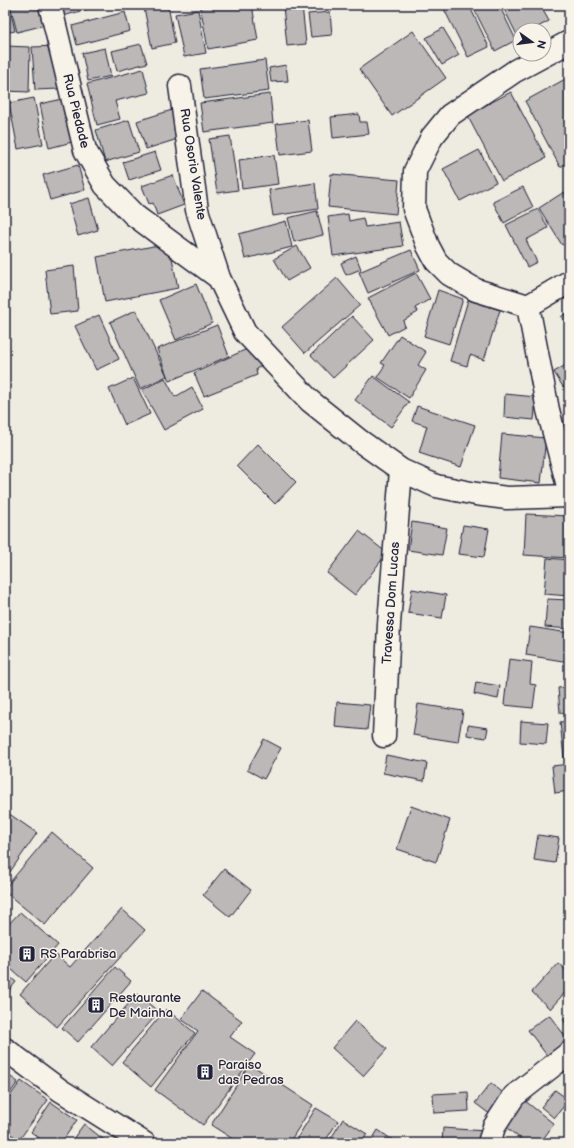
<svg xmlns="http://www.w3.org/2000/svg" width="574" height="1148" font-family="'Balsamiq Sans',sans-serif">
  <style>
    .building { fill: #bbb8b7; stroke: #22223b }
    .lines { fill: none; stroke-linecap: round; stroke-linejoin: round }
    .minor-casing { stroke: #22223b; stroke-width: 25 }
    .major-casing { stroke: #22223b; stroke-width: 25 }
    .minor { stroke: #f7f3e8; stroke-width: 22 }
    .major { stroke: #f7f3e8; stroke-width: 22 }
    .labels { text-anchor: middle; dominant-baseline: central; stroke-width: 3; stroke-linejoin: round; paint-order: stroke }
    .street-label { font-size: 13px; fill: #22223b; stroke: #f7f3e8 }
    .poi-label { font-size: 13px; fill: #22223b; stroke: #f7f3e8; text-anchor: start }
  </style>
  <rect width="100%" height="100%" fill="#eeebe1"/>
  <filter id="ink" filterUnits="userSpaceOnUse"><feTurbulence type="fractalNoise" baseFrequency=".025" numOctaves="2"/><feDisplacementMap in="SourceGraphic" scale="8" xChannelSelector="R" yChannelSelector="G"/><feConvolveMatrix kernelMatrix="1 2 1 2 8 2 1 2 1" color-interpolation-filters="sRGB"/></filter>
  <g filter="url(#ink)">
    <path class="building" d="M 5,5 L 9,5 L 15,31 L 5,33 Z
      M 10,5 L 40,5 L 45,25 L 17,32 Z
      M 60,5 L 102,5 L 63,16 Z
      M 157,5 L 168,5 L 175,43 L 152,48 L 144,8 Z
      M 200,5 L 252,5 L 258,40 L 208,49 Z
      M 302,5 L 306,44 L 287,46 L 283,6 Z
      M 442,5 L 469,5 L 489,47 L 468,57 Z
      M 472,5 L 499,5 L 516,40 L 495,51 Z
      M 502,5 L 540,5 L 549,21 L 532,30 L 520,30 L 520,36 L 518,37 Z
      M 198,10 L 206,53 L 184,57 L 175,14 Z
      M 125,12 L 130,31 L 77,45 L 72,26 Z
      M 330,12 L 332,35 L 311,37 L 308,14 Z
      M 443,28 L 459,55 L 442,65 L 426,38 Z
      M 413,31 L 446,78 L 392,116 L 359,69 Z
      M 141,44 L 147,63 L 117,71 L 112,51 Z
      M 6,46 L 30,47 L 29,92 L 5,91 Z
      M 56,46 L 59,89 L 35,90 L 32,47 Z
      M 105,48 L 111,76 L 88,81 L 82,53 Z
      M 265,60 L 269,91 L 204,99 L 200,69 Z
      M 286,65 L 288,81 L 271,82 L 269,68 Z
      M 143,69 L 149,93 L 115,101 L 120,119 L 97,125 L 87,84 Z
      M 569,77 L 569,162 L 560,167 L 525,101 Z
      M 511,92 L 546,158 L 502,181 L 467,115 Z
      M 270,94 L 273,123 L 204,132 L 200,103 Z
      M 34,98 L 43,144 L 18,149 L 9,103 Z
      M 67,98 L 76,141 L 49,148 L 40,104 Z
      M 172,110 L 181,138 L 146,149 L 137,121 Z
      M 359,114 L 360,122 L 367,122 L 369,134 L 333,138 L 331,117 Z
      M 5,120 L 9,143 L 5,144 Z
      M 129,120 L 139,152 L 105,162 L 96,130 Z
      M 308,120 L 312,151 L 280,155 L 276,124 Z
      M 230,136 L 238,190 L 217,193 L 209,139 Z
      M 479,150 L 496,182 L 460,201 L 443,169 Z
      M 155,152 L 161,170 L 129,180 L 123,162 Z
      M 274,155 L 278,184 L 242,189 L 239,160 Z
      M 78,165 L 85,190 L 50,200 L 43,175 Z
      M 331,174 L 399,180 L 396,214 L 328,207 Z
      M 173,175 L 184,205 L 157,215 L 153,203 L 149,204 L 142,186 Z
      M 315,183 L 318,209 L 273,216 L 269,190 Z
      M 523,187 L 533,207 L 504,223 L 493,202 Z
      M 564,192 L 569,200 L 569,240 L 562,245 L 539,208 Z
      M 89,198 L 98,230 L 78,236 L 69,204 Z
      M 538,209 L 548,228 L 526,240 L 537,262 L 527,267 L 506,225 Z
      M 317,211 L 323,235 L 294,242 L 288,218 Z
      M 348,214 L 349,221 L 363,218 L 365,227 L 399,222 L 403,246 L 333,256 L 328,217 Z
      M 286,221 L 292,247 L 245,259 L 239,234 Z
      M 169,243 L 178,288 L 105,302 L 97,257 Z
      M 297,246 L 310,268 L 287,281 L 274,259 Z
      M 411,250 L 420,270 L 368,293 L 359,272 Z
      M 356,256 L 361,269 L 346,275 L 341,263 Z
      M 74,266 L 78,311 L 50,314 L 45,270 Z
      M 416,273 L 430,299 L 415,308 L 418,312 L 403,321 L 405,326 L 388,335 L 368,298 Z
      M 337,278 L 360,305 L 305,353 L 282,327 Z
      M 196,284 L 212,323 L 176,340 L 159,300 Z
      M 438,290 L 463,299 L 449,344 L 424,336 Z
      M 468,300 L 500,310 L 484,360 L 470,355 L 467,366 L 450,361 Z
      M 136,310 L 167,376 L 140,389 L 110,322 Z
      M 569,311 L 569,327 L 561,317 Z
      M 99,315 L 119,359 L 96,370 L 75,326 Z
      M 352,316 L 374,340 L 333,378 L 311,355 Z
      M 217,325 L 229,356 L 169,381 L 157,349 Z
      M 400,335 L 426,352 L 418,365 L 426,370 L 409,398 L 377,377 L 385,365 L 381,363 Z
      M 247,349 L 264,364 L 256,369 L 257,375 L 204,396 L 194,373 Z
      M 569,363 L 569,383 L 563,387 L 554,372 Z
      M 373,376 L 409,402 L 391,427 L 355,400 Z
      M 133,378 L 150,414 L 125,425 L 109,389 Z
      M 165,378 L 175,397 L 192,387 L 203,409 L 164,430 L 142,390 Z
      M 505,394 L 536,397 L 534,420 L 504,417 Z
      M 417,406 L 475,425 L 461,467 L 419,453 L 427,426 L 412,421 Z
      M 502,434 L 546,438 L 541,483 L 498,478 Z
      M 258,444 L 296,482 L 275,504 L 237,466 Z
      M 526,514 L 569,516 L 569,558 L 524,555 Z
      M 412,522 L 447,528 L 442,555 L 408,550 Z
      M 463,525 L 489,529 L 484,557 L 458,554 Z
      M 359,531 L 387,553 L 355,595 L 327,573 Z
      M 547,558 L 569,560 L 569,596 L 544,594 Z
      M 412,589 L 446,595 L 442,618 L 408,613 Z
      M 547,599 L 569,600 L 569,629 L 545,627 Z
      M 530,627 L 569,633 L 569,662 L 526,655 Z
      M 509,659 L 532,662 L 530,684 L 536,685 L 533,708 L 504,705 Z
      M 476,682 L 500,686 L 498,699 L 474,694 Z
      M 569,687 L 569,712 L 560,713 L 558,688 Z
      M 337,702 L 370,705 L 367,730 L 335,727 Z
      M 418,704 L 463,711 L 458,742 L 413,735 Z
      M 521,721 L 548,723 L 546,744 L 520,742 Z
      M 569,721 L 569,757 L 564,758 L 560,722 Z
      M 468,725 L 488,728 L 486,738 L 467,735 Z
      M 264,739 L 281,748 L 264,779 L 247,770 Z
      M 386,755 L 427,763 L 424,781 L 383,773 Z
      M 569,764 L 569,791 L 555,793 L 552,766 Z
      M 411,806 L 450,820 L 436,862 L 397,849 Z
      M 5,811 L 37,833 L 5,879 Z
      M 52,832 L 93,868 L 45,925 L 5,892 L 5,888 Z
      M 538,835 L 559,838 L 555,863 L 534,860 Z
      M 224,869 L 251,890 L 230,917 L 203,895 Z
      M 122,909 L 145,930 L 57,1027 L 20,994 L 55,954 L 70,967 Z
      M 20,912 L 58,945 L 26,982 L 5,964 L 5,928 Z
      M 558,963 L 569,973 L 569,988 L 550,1009 L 532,992 Z
      M 115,967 L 131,981 L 78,1042 L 62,1028 Z
      M 5,973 L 16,982 L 5,995 Z
      M 202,991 L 242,1021 L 230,1037 L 255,1054 L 203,1125 L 155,1090 L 198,1031 L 181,1019 Z
      M 137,994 L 159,1012 L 112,1066 L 91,1047 Z
      M 166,1009 L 195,1033 L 151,1087 L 122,1062 Z
      M 549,1015 L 569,1041 L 569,1048 L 551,1061 L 528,1030 Z
      M 569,1015 L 569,1029 L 563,1019 Z
      M 355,1021 L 387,1049 L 363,1076 L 332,1048 Z
      M 250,1064 L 313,1105 L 289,1143 L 239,1143 L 211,1125 Z
      M 5,1073 L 18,1082 L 5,1100 Z
      M 21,1081 L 48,1100 L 19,1140 L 5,1130 L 5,1103 Z
      M 491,1083 L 507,1096 L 491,1115 L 475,1103 Z
      M 555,1090 L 569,1100 L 554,1118 L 541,1107 Z
      M 468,1092 L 469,1111 L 434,1113 L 433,1094 Z
      M 524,1100 L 554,1124 L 540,1143 L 526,1143 L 503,1125 Z
      M 51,1102 L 77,1120 L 61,1143 L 46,1143 L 31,1132 Z
      M 316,1108 L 338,1121 L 324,1143 L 294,1143 Z
      M 343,1119 L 367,1134 L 361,1143 L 328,1143 Z
      M 84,1124 L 108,1143 L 70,1143 Z
      M 443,1128 L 485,1131 L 485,1143 L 442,1143 Z
      M 378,1130 L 397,1143 L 370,1143 Z"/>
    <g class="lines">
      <g class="minor-casing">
        <path id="minor" d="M 50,5 L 85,150 L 105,185 L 134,215 L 219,278
          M 569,42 L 515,71 L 450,115 L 432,137 L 415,171 L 414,209 L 428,246 L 436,261 L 449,274 L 476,290 L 528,306 L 569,282
          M 180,86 L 197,210 L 219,278 L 245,332 L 310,401 L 360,441 L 401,470 L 436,486 L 476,494 L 507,498 L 569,496
          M 528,306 L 548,410 L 569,490
          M 384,736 L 389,624 L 401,470
          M 489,1143 L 494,1127 L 514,1096 L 569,1053"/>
      </g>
      <g class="major-casing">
        <path id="major" d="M 5,1049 L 60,1090 L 144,1143"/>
      </g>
      <use href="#minor" class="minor"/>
      <use href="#major" class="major"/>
    </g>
  </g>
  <defs>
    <g id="building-square" transform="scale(0.9)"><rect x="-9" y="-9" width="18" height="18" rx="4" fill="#22223b" stroke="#f7f3e8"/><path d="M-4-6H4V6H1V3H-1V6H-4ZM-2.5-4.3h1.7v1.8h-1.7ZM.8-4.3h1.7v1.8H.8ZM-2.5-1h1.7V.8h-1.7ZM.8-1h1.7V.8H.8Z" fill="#fff"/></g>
  </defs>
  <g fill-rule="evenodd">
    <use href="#building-square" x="27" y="954"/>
    <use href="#building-square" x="96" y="1005"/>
    <use href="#building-square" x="205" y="1072"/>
  </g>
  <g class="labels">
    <g class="street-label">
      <text transform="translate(76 111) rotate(76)">Rua Piedade</text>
      <text transform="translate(193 164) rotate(81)">Rua Osorio Valente</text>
      <text transform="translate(391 603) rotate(-86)">Travessa Dom Lucas</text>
    </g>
    <g class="poi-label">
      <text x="40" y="954">RS Parabrisa</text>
      <text x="109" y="998">Restaurante<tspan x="109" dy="15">De Mainha</tspan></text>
      <text x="218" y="1065">Paraiso<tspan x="218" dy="15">das Pedras</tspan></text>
    </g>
  </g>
  <rect width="574" height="1148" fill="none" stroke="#f7f3e8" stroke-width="20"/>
  <rect x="10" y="10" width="554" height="1128" fill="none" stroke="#22223b" stroke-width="1.5" filter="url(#ink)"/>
  <g transform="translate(532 42) rotate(104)"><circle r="19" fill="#f7f3e8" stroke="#a29fa3"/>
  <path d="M0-3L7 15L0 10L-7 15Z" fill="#22223b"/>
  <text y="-6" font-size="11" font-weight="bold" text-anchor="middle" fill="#22223b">N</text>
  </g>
</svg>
